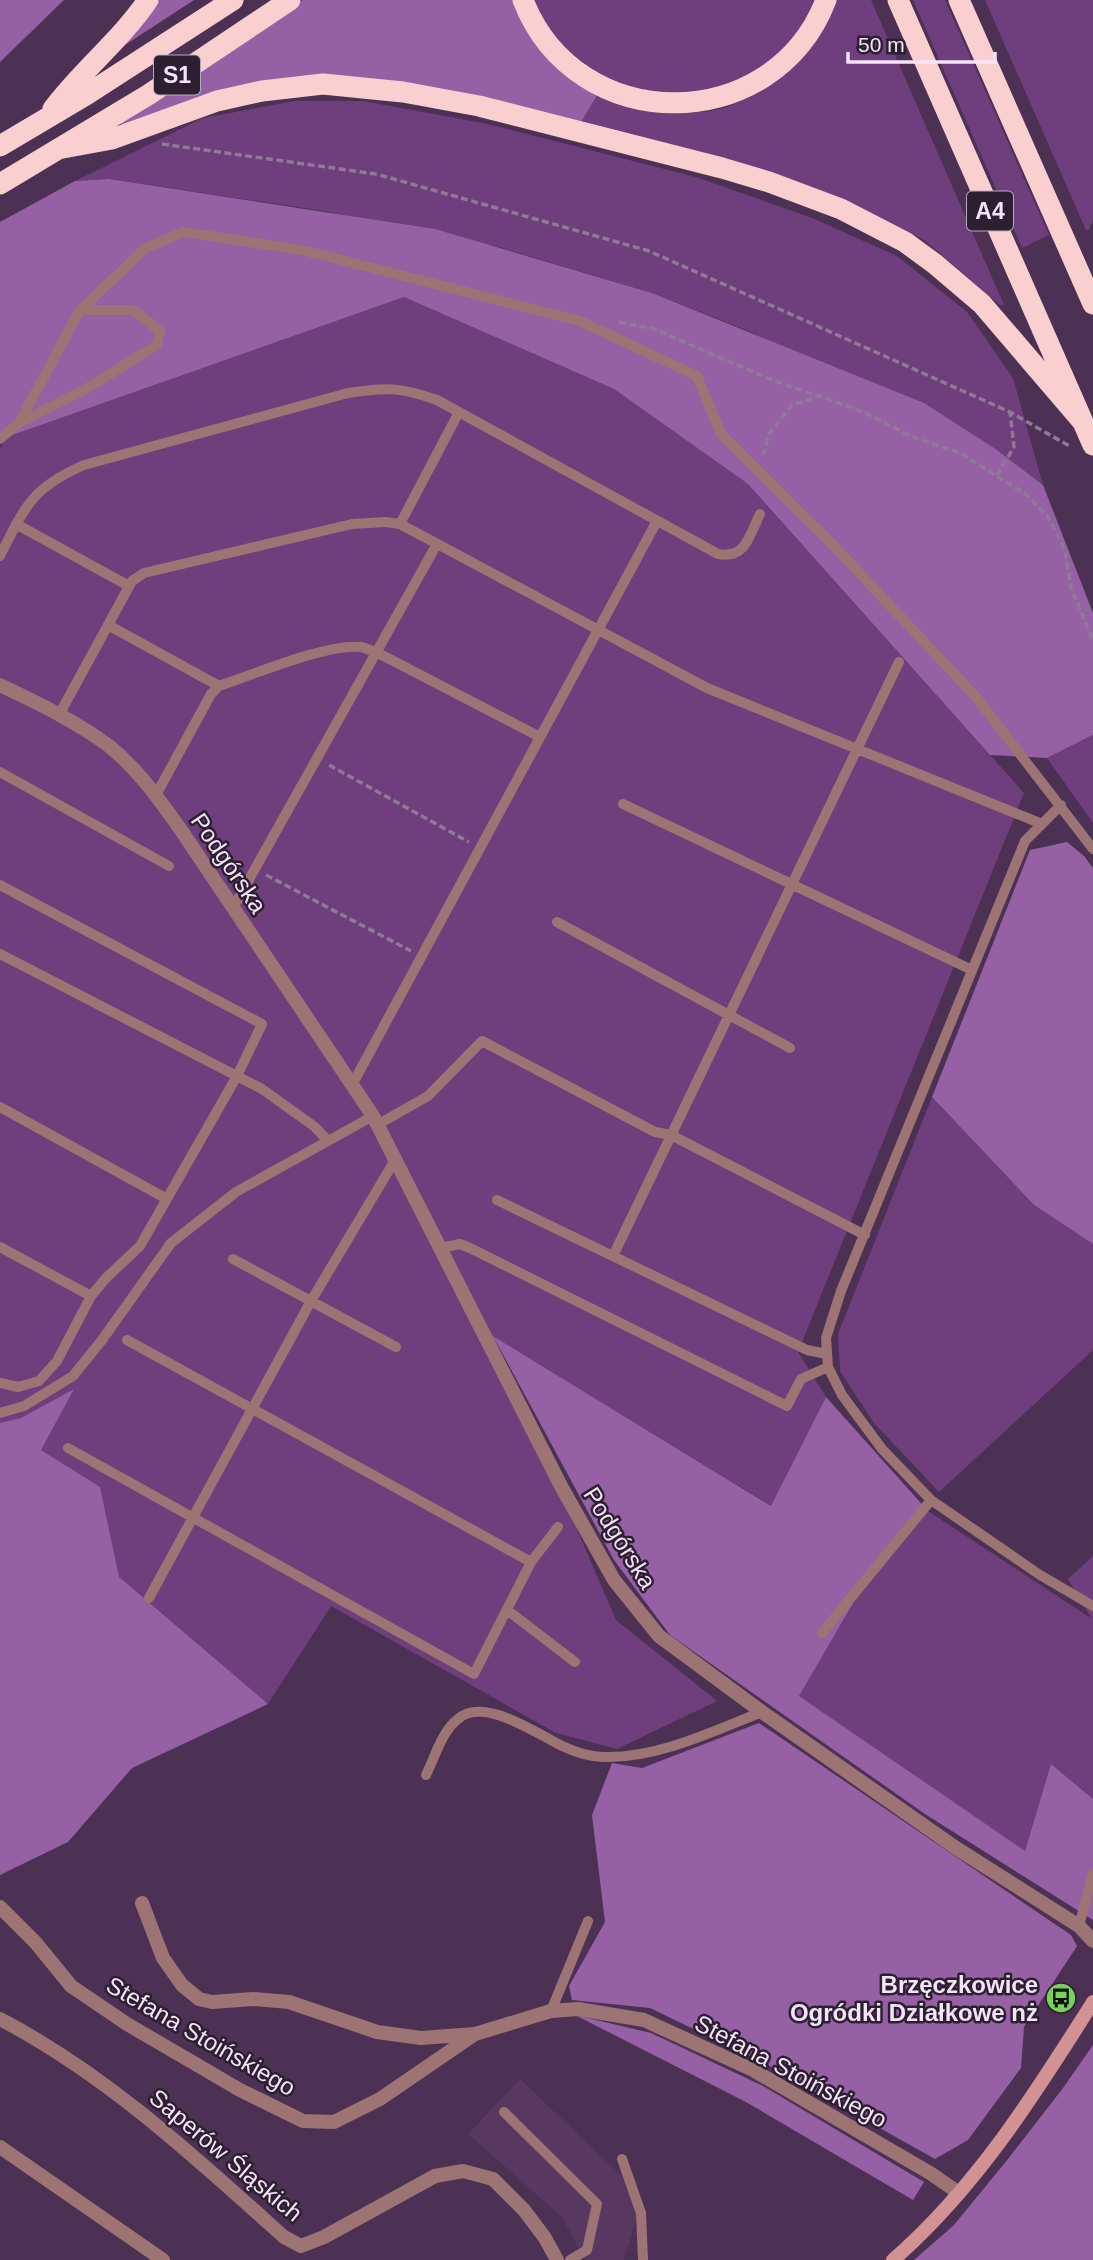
<svg xmlns="http://www.w3.org/2000/svg" width="1093" height="2260" font-family="Helvetica,sans-serif">
  <style>
    .built { fill: #583761 }
    .green { fill: #6f3e7c }
    .forest { fill: #9561a4 }
    .lines { fill: none; stroke-linecap: round; stroke-linejoin: round }
    .path { stroke: #907897; stroke-width: 3.5; stroke-dasharray: 7 3.5; stroke-linecap: butt }
    .service { stroke: #9d7474; stroke-width: 10 }
    .minor { stroke: #9d7474; stroke-width: 14 }
    .secondary { stroke: #d29192; stroke-width: 14 }
    .motorway { stroke: #f9d0cf; stroke-width: 21 }
    .labels { text-anchor: middle; dominant-baseline: central; stroke-width: 5; stroke-linejoin: round; paint-order: stroke }
    .shield { fill: #2c1f2f; stroke: #b9a8bd; stroke-width: 2 }
    .shield-label { font-size: 23px; font-weight: bold; fill: #f5e3fa }
    .street-label { font-size: 24px; fill: #f5e3fa; stroke: #2c1f2f }
    .poi-label { font-size: 24px; font-weight: bold; fill: #f5e3fa; stroke: #2c1f2f; text-anchor: end }
  </style>
  <rect width="100%" height="100%" fill="#4d3155"/>
  <path class="built" d="M 520,2079 L 626,2180 L 637,2216 L 624,2260 L 585,2260 L 562,2217 L 468,2134 Z"/>
  <path class="green" d="M 530,0 L 820,0 L 777,64 L 702,99 L 612,85 L 550,37 Z
    M 837,0 L 871,0 L 1004,305 L 1000,305 L 923,239 L 819,192 L 580,124 L 598,94 C 632,102 668,115 703,112 C 757,107 820,51 837,0 Z
    M 913,0 L 945,0 L 1049,235 L 1022,248 Z
    M 985,0 L 1093,0 L 1093,220 L 1089,230 L 1086,230 Z
    M 295,101 L 363,101 L 483,123 L 696,177 L 812,218 L 897,256 L 967,312 L 1013,378 L 1043,485 L 997,450 L 751,332 L 652,293 L 495,246 L 324,211 L 109,179 L 75,181 L 203,118 Z
    M 404,297 L 614,389 L 748,484 L 1024,793 L 798,1352 L 826,1397 L 772,1506 L 494,1337 L 616,1620 L 717,1701 L 617,1749 L 556,1733 L 331,1606 L 268,1704 L 0,1506 L 0,449 L 7,437 Z
    M 1093,735 L 1093,823 L 1047,758 Z
    M 932,1097 L 1034,1205 L 1093,1244 L 1093,1350 L 939,1492 L 874,1423 L 840,1371 L 838,1334 Z
    M 928,1511 L 1092,1619 L 1068,1579 L 1093,1556 L 1093,1799 L 1051,1765 L 1025,1852 L 799,1696 L 855,1600 Z"/>
  <path class="forest" d="M 0,0 L 64,0 L 0,62 Z
    M 159,0 L 194,0 L 122,47 Z
    M 303,0 L 514,0 L 598,94 L 580,124 L 337,76 L 125,128 L 118,121 L 230,51 Z
    M 109,179 L 435,229 L 652,293 L 924,403 L 997,450 L 1043,485 L 1093,613 L 1093,735 L 1047,758 L 990,755 L 748,484 L 614,389 L 404,297 L 7,437 L 0,443 L 0,222 L 75,181 Z
    M 1067,842 L 1084,856 L 1093,868 L 1093,1244 L 1034,1205 L 932,1097 L 1030,850 Z
    M 493,1336 L 771,1506 L 826,1397 L 928,1511 L 855,1600 L 799,1696 L 1025,1851 L 1051,1764 L 1093,1799 L 1093,1920 L 925,1814 L 670,1635 L 614,1560 Z
    M 74,1389 L 41,1450 L 100,1487 L 119,1577 L 268,1704 L 132,1768 L 68,1842 L 0,1875 L 0,1423 L 21,1418 Z
    M 759,1723 L 1071,1935 L 1077,1946 L 1024,2027 L 1021,2068 L 968,2140 L 935,2159 L 764,2063 L 650,2008 L 572,2000 L 569,1986 L 605,1922 L 592,1815 L 612,1763 L 642,1768 Z
    M 575,2015 L 651,2033 L 763,2086 L 924,2182 L 913,2200 L 746,2102 Z
    M 1093,2045 L 1093,2260 L 914,2260 L 954,2225 L 1008,2159 L 1063,2088 Z"/>
  <g class="lines">
    <path class="path" d="M 162,144 L 376,174 L 649,251 L 1010,412 L 1071,447
      M 619,322 L 654,329 L 772,380 L 818,396
      M 763,455 L 769,434 L 792,405 L 820,396 L 863,412 L 913,437 L 960,453 L 1027,495 L 1048,517 L 1065,550 L 1071,588 L 1093,640
      M 997,475 L 1014,447 L 1010,412
      M 329,765 L 469,842
      M 266,875 L 411,951"/>
    <path class="service" d="M 19,423 L 84,390 L 157,345 L 160,331 L 134,310 L 80,310
      M 0,439 L 19,423 L 80,310 L 146,248 L 183,232 L 302,250 L 580,321 L 697,376 L 721,434 L 834,546 L 976,697 L 1093,849
      M 16,524 L 129,586
      M 400,524 L 459,412
      M 0,556 C 25,507 31,488 84,465 L 348,393 C 385,387 401,387 437,400 L 718,554 C 746,559 749,536 760,514
      M 108,625 L 219,686
      M 59,715 L 132,581 L 144,573 L 352,524 L 386,522 L 400,524 L 707,688 L 1042,824
      M 0,772 L 169,866
      M 156,795 L 211,694 L 219,686 C 253,675 327,643 361,647 C 366,648 371,651 376,652 L 540,737
      M 623,804 L 972,970
      M 1061,805 L 1025,841 L 841,1291 L 826,1338 L 828,1367 L 842,1395 L 882,1449 L 931,1500 L 1040,1575 L 1093,1606
      M 0,885 L 262,1024 L 237,1076 L 140,1246 L 106,1278 L 91,1296 L 57,1361 L 39,1381 L 18,1387 L 0,1383
      M 233,908 L 437,544
      M 557,922 L 790,1048
      M 0,954 L 262,1089 L 315,1127 L 328,1141
      M 352,1085 L 657,521
      M 0,1107 L 167,1199
      M 377,1125 L 428,1096 L 482,1041 L 655,1132 L 671,1135 L 865,1235
      M 497,1200 L 807,1350 L 827,1354
      M 0,1247 L 91,1296
      M 440,1248 L 460,1244 L 470,1248 L 787,1406 L 801,1379 L 828,1367
      M 613,1256 L 899,662
      M 233,1259 L 396,1347
      M 127,1340 L 531,1562
      M 0,1413 L 24,1406 L 73,1376 L 102,1340 L 171,1243 L 236,1192 L 373,1116
      M 68,1448 L 474,1674 L 531,1562 L 558,1527
      M 149,1598 L 311,1301 L 395,1160
      M 507,1610 L 575,1662
      M 822,1633 L 931,1500
      M 426,1775 C 435,1757 442,1731 458,1719 C 484,1696 537,1734 562,1746 C 573,1751 590,1757 603,1757 C 656,1759 714,1731 762,1712
      M 1079,1926 L 1093,1873
      M 551,2011 L 588,1921
      M 504,2112 L 597,2204 L 587,2250 L 570,2260
      M 622,2159 L 641,2213 L 643,2260"/>
    <path class="minor" d="M 0,685 C 37,703 76,721 109,746 C 139,770 161,802 183,833 L 373,1116 L 561,1486 L 614,1580 L 659,1636 L 762,1712 L 956,1848 L 1079,1926 L 1093,1941
      M 142,1903 L 163,1958 L 182,1985 L 199,1999 L 212,2002 L 253,1999 L 289,2002 L 377,2032 L 421,2038 L 475,2034
      M 0,1907 L 36,1943 L 71,1986 L 127,2024 L 240,2090 L 303,2121 L 334,2122 L 380,2099 L 475,2034 L 551,2011 L 578,2009 L 644,2020 L 753,2070 L 930,2173 L 959,2193
      M 0,2019 C 107,2075 195,2157 284,2237 L 301,2246 L 324,2237 L 435,2176 L 463,2171 L 493,2179 L 524,2210 L 545,2238 L 557,2260
      M 0,2147 L 163,2260"/>
    <path class="secondary" d="M 893,2260 C 976,2188 1035,2094 1093,2002"/>
    <path class="motorway" d="M 523,0 C 576,137 773,137 826,0
      M 898,0 L 1093,445
      M 959,0 L 1093,304
      M 53,109 C 82,70 121,40 148,0
      M 0,146 L 86,95 L 233,0
      M 63,148 L 112,139 L 217,101 L 262,91 L 323,84 L 403,92 L 479,106 L 722,168 L 769,182 L 841,209 L 905,242 L 935,264 L 982,304 L 1082,421
      M 0,184 L 148,95 L 290,0"/>
  </g>
  <defs>
    <g id="bus-disc" transform="scale(1.575)"><circle r="9.5" fill="#77d259" stroke="#2c1f2f"/><path d="M-5-6H5V4H4V6H2V4H-2V6H-4V4H-5ZM-3.5-4V0h7V-4ZM-3.5 1.2v1.5H-2V1.2ZM2 1.2v1.5H3.5V1.2Z" fill="#111"/></g>
  </defs>
  <g fill-rule="evenodd">
    <use href="#bus-disc" x="1061" y="1998"/>
  </g>
  <g class="labels">
    <g class="shield">
      <rect x="154" y="55.5" width="46" height="39" rx="5"/>
      <rect x="967" y="191.5" width="46" height="39" rx="5"/>
    </g>
    <g class="shield-label">
      <text x="177" y="75">S1</text>
      <text x="990" y="211">A4</text>
    </g>
    <g class="street-label">
      <text transform="translate(229 863) rotate(56)">Podgórska</text>
      <text transform="translate(620 1538) rotate(58)">Podgórska</text>
      <text transform="translate(201 2036) rotate(30)">Stefana Stoińskiego</text>
      <text transform="translate(791 2071) rotate(28)">Stefana Stoińskiego</text>
      <text transform="translate(226 2155) rotate(40)">Saperów Śląskich</text>
    </g>
    <g class="poi-label">
      <text x="1038" y="1984">Brzęczkowice<tspan x="1038" dy="28">Ogródki Działkowe nż</tspan></text>
    </g>
  </g>
  <path d="M848 52v10h147v-10" fill="none" stroke="#f5e3fa" stroke-width="3.5"/>
  <text x="858" y="52" font-size="21" fill="#f5e3fa" stroke="#2c1f2f" stroke-width="5" paint-order="stroke">50 m</text>
</svg>
